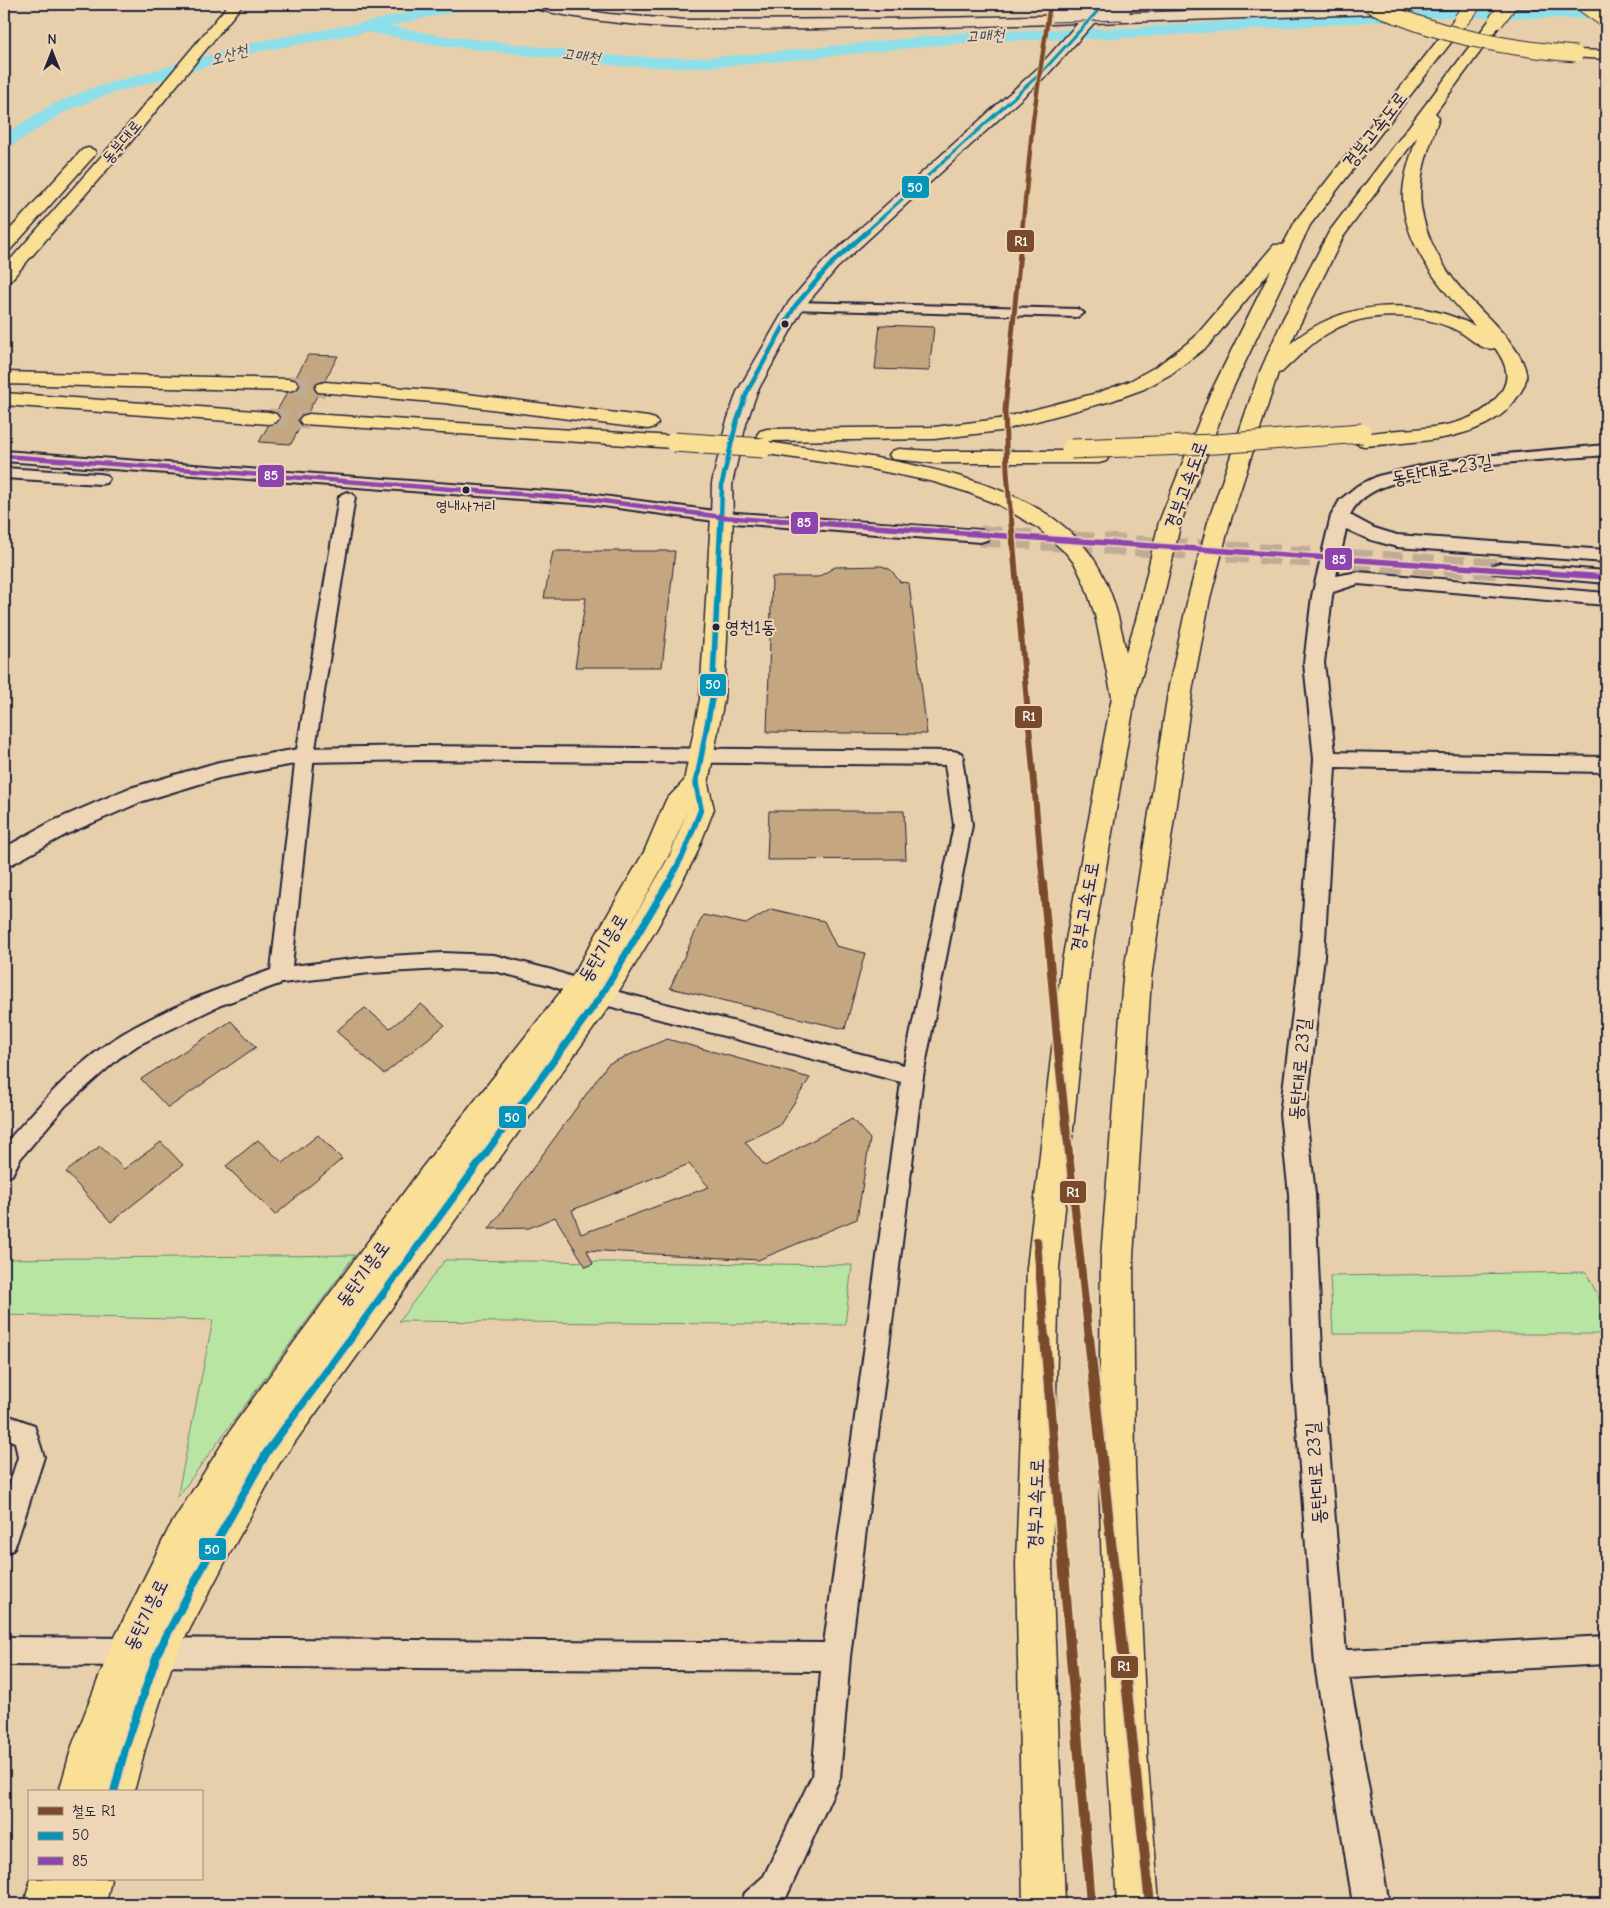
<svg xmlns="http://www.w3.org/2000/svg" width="1610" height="1908" font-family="'Comic Neue','Poor Story',sans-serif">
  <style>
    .green { fill: #b9e5a3; stroke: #6e846f }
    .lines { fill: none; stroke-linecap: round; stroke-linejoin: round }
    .river { fill: #8edfea; fill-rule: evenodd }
    .building { fill: #c4a781; stroke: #22223b; fill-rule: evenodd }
    .tertiary-tunnel { stroke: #c0ac95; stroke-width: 21; stroke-dasharray: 21 10; stroke-linecap: butt }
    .motorway-tunnel { stroke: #c0ac95; stroke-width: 19; stroke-dasharray: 19 9; stroke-linecap: butt }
    .minor-casing { stroke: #22223b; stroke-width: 4 }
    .tertiary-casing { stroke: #22223b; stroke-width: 4 }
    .secondary-casing { stroke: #22223b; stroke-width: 3 }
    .primary-casing { stroke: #22223b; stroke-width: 3 }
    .trunk-casing { stroke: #22223b; stroke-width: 3 }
    .motorway-casing { stroke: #22223b; stroke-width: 3 }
    .minor { fill: #edd5b5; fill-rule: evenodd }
    .tertiary { fill: #edd5b5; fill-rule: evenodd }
    .secondary { fill: #edd5b5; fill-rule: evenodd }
    .primary { fill: #fadf96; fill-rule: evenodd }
    .trunk { fill: #fadf96; fill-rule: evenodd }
    .motorway { fill: #fadf96; fill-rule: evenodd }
    .secondary-bridge-casing { stroke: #22223b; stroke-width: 17; stroke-linecap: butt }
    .motorway-bridge-far1-casing { stroke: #22223b; stroke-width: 17; stroke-linecap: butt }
    .motorway-bridge-casing { stroke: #22223b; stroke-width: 21; stroke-linecap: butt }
    .secondary-bridge { stroke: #edd5b5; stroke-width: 15 }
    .motorway-bridge-far1 { stroke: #fadf96; stroke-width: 15 }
    .motorway-bridge { stroke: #fadf96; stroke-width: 19 }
    .bus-1-far4-casing { stroke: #edd5b5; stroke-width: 5 }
    .bus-1-far3-casing { stroke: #edd5b5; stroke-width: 7 }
    .bus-1-far2-casing { stroke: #edd5b5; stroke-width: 9 }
    .bus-1-far1-casing { stroke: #edd5b5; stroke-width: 11 }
    .bus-1-casing { stroke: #edd5b5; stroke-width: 12 }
    .bus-2-far1-casing { stroke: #edd5b5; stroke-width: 7 }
    .bus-2-casing { stroke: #edd5b5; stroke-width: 9 }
    .bus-1-far4 { stroke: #0595b8; stroke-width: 3 }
    .bus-1-far3 { stroke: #0595b8; stroke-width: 4.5 }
    .bus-1-far2 { stroke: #0595b8; stroke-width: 5.5 }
    .bus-1-far1 { stroke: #0595b8; stroke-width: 7 }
    .bus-1 { stroke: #0595b8; stroke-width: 8 }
    .bus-2-far1 { stroke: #8e44ad; stroke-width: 4.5 }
    .bus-2 { stroke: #8e44ad; stroke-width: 5.5 }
    .rail-1-far4-casing { stroke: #edd5b5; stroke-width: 6 }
    .rail-1-far3-casing { stroke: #edd5b5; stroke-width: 8 }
    .rail-1-far2-casing { stroke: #edd5b5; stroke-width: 9 }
    .rail-1-far1-casing { stroke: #edd5b5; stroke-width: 12 }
    .rail-1-casing { stroke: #edd5b5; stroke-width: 14 }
    .rail-1-far4 { stroke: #7a4b2a; stroke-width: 4.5 }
    .rail-1-far3 { stroke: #7a4b2a; stroke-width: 5 }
    .rail-1-far2 { stroke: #7a4b2a; stroke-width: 6 }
    .rail-1-far1 { stroke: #7a4b2a; stroke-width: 8 }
    .rail-1 { stroke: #7a4b2a; stroke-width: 10 }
    .bus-dot { fill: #22223b; stroke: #edd5b5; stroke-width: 2 }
    .labels { text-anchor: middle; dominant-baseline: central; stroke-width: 4; stroke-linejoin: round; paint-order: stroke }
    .far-bus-label { font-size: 15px; fill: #22223b; stroke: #edd5b5 }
    .far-water-label { font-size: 16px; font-style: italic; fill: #38485e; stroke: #edd5b5 }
    .far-street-label { font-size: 16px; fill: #22223b; stroke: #edd5b5 }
    .bus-label { font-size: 18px; fill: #22223b; stroke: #edd5b5; text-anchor: start }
    .street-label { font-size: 19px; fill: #22223b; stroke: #edd5b5 }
    .line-badge { stroke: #edd5b5; stroke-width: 2 }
    .badge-label { font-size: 14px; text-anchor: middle; font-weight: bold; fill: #fff }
  </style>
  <rect width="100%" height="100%" fill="#e8cfac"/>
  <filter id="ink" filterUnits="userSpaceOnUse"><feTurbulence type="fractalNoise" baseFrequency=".02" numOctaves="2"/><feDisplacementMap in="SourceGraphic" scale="10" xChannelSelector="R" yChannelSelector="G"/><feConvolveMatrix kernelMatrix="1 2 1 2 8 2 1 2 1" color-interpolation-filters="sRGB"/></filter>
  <g filter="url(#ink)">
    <path class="green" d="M 355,1255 L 177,1498 L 213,1320 L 4,1315 L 4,1259 Z
      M 445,1260 L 852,1265 L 845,1325 L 399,1321 Z
      M 1586,1272 L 1606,1312 L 1606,1334 L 1333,1334 L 1330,1276 Z"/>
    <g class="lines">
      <path class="river" d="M 446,4 L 474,4 L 472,7 L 390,26 L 438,35 L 620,56 L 689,58 L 741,55 L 981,31 L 1130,28 L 1444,7 L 1606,9 L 1606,19 L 1444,17 L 1130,38 L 981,41 L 741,65 L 689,68 L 620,66 L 438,45 L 366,32 L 257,52 L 104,96 L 65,112 L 11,146 L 4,147 L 4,134 L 53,104 L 92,88 L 255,42 L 366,22 Z"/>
    </g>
    <path class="building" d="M 880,325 L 934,327 L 929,371 L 875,369 Z
      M 308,355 L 338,356 L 325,380 L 317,382 L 314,387 L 318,394 L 308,412 L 301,414 L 298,419 L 301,425 L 291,444 L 259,442 L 268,426 L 277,424 L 280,419 L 276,412 L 287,393 L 297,391 L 300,386 L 295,379 Z
      M 553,551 L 675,551 L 662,667 L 575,667 L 586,598 L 544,598 Z
      M 882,566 L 891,570 L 900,582 L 909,583 L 927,734 L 767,732 L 772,577 L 818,577 L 835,567 Z
      M 769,811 L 904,811 L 906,859 L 767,860 Z
      M 771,909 L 824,921 L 836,946 L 865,953 L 845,1029 L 670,988 L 703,915 L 746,924 Z
      M 421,1004 L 445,1025 L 384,1074 L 336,1031 L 365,1008 L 390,1028 Z
      M 231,1021 L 256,1047 L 168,1108 L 141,1079 Z
      M 667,1039 L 810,1078 L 779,1126 L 745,1142 L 765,1166 L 852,1119 L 870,1139 L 857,1219 L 758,1260 L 587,1250 L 593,1264 L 586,1267 L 555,1217 L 529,1228 L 489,1229 L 608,1064 ZM 689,1164 L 709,1187 L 581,1234 L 572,1210 Z
      M 318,1135 L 342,1159 L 275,1215 L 226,1166 L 258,1140 L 283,1163 Z
      M 161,1142 L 183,1165 L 111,1222 L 66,1172 L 100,1146 L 124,1169 Z"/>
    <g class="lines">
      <path class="tertiary-tunnel" d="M 980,536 L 1500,569"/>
      <path class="motorway-tunnel" d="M 289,385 L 325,388
        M 269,418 L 309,420"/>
      <g class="minor-casing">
        <path id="minor" d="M 795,302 L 1077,309 L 1084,313 L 1077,317 L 790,309 L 788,306 Z
          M 347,492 L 352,494 L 355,497 L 314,755 L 292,966 L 370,957 L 442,953 L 494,955 L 552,970 L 603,988 L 904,1065 L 954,825 L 944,758 L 947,754 L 953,752 L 959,754 L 962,758 L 972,825 L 923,1076 L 850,1657 L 840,1778 L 786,1898 L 778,1904 L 741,1904 L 745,1893 L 764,1876 L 812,1776 L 821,1671 L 4,1665 L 4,1637 L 824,1643 L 901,1082 L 601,1004 L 549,985 L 494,971 L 442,969 L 370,973 L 282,983 L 221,1005 L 138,1045 L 119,1058 L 66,1105 L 20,1159 L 12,1175 L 4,1178 L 4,1145 C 38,1107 79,1059 124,1033 C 170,1006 221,988 271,970 L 296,755 L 339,497 L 342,494 Z
          M 4,1414 L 34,1425 L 44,1457 L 17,1541 L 13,1550 L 4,1554 L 4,1502 L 18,1457 L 15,1442 L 4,1438 Z
          M 1606,1636 L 1606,1664 L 1331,1679 L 1321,1675 L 1317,1665 L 1321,1655 L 1331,1651 Z"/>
      </g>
      <g class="tertiary-casing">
        <path id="tertiary" d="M 1606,445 L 1606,455 C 1537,461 1458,462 1391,484 C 1375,489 1357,499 1350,515 L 1374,528 L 1397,535 L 1606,550 L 1606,562 L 1397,547 L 1368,539 L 1346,529 L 1336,576 L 1358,572 L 1606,593 L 1606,605 L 1358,584 L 1333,592 L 1332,596 L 1324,663 L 1335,752 L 1606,757 L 1606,772 L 1335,767 L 1324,956 L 1306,1114 L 1315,1194 L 1323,1375 L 1347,1665 L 1389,1904 L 1353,1904 L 1315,1665 L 1293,1375 L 1289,1194 L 1280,1114 L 1300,956 L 1314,759 L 1304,663 L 1312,596 L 1331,516 L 1340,500 L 1357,486 L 1378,476 L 1428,464 L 1472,457 Z
          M 4,451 L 588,494 L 722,512 L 980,530 L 987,532 L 989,536 L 987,540 L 980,542 L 722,522 L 588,504 L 4,461 Z
          M 4,468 L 100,474 L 106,475 L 109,479 L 106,483 L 100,484 L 4,478 Z
          M 1500,563 L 1606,571 L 1606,583 L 1493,573 L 1491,569 L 1493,565 Z
          M 423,746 L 953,751 L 961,753 L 964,758 L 961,763 L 953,765 L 423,760 L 305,762 L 219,778 L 143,801 L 67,834 L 12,864 L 4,866 L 4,848 L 51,822 L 127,789 L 219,762 L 305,748 Z"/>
      </g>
      <g class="secondary-casing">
        <path id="secondary" d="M 525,4 L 549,4 L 609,14 L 686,20 L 884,19 L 1086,15 C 1091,9 1093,7 1101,9 L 1103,12 L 1101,14 L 1395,4 L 1603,4 L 1596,8 L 1421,9 L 1375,14 L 1094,23 L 1048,74 L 837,268 L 803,308 L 757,392 L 746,424 L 732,483 L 733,517 L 729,521 L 722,523 L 715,521 L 711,517 L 712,483 L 726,424 L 737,392 L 789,302 L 825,260 L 1038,68 L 1078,23 C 992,26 907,28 821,29 C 722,30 624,31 527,7 Z"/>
      </g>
      <g class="primary-casing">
        <path id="primary" d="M 722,511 L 729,513 L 733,517 L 724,699 L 708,784 L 714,809 L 696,855 L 657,928 L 611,1004 L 279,1464 L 224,1564 L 174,1659 L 145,1749 L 134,1792 L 59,1792 L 72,1746 L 114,1639 L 169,1528 L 236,1422 L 421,1169 L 570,980 L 644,852 L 666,800 L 684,781 L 700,699 L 711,517 L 715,513 ZM 688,809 L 670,855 L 624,936 L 670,853 Z
          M 31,1879 L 111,1879 L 106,1904 L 24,1904 Z"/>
      </g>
      <g class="trunk-casing">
        <path id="trunk" d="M 229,4 L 243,4 L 125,149 L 10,281 L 4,282 L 4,267 L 113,143 Z
          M 88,148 L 94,150 L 96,153 L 94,156 L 10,250 L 4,251 L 4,236 L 82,150 Z"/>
      </g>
      <g class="motorway-casing">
        <path id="motorway" d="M 1592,4 L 1606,4 L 1606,12 L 1601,11 Z
          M 1461,16 L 1468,20 L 1466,23 L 1310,225 L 1230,394 L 1181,522 L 1158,620 L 1135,699 L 1090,961 L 1059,1268 L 1052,1564 L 1065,1904 L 1023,1904 L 1016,1564 L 1027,1268 L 1062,961 L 1112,697 L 1095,615 L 1085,585 L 1075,564 L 1066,553 L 1038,528 L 999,505 L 967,492 L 934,482 L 871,469 L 767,454 L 760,452 L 757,448 L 760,444 L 767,442 C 862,456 1024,469 1087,550 C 1110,579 1119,616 1126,652 L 1136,620 L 1159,522 L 1210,394 L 1271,270 L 1208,346 L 1171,374 L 1144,389 L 1111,401 L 1000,431 L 934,439 L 767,441 L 760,439 L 757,435 L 760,431 L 767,429 L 934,427 L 999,419 L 1097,393 L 1130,381 L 1157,366 L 1194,338 L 1274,245 L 1283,245 L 1296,220 L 1456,17 Z
          M 1496,17 L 1503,21 L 1435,113 L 1439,117 C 1429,149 1414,183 1423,217 C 1429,243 1444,269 1462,290 C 1479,311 1522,345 1526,373 C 1528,383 1519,395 1513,403 C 1482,442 1410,442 1364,446 L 1357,444 L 1354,440 L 1357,436 C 1402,424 1465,438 1498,396 C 1512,379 1507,365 1495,348 C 1482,352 1470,337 1458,331 C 1422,313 1368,310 1332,331 C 1313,341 1298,357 1282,372 L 1278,373 L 1230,522 L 1210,598 L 1193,686 L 1151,978 L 1133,1257 L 1135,1468 L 1147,1752 L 1159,1904 L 1117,1904 L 1107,1752 L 1099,1468 L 1101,1257 L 1123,978 L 1169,686 L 1188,598 L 1208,522 L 1259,374 L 1283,319 L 1329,232 L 1491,18 ZM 1417,137 C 1411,155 1404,174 1403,193 C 1401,243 1444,292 1475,326 C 1415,296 1342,299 1290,344 L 1343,237 Z
          M 1576,50 L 1606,51 L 1606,59 L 1571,57 L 1569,54 L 1571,51 Z
          M 4,372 L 289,379 L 296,381 L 299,385 L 296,389 L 289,391 L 4,384 Z
          M 325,382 L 444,391 L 648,417 L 655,419 L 658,423 L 655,427 L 648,429 L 444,403 L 318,392 L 315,388 L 318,384 Z
          M 4,393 L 269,412 L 276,414 L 279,418 L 276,422 L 269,424 L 4,405 Z
          M 309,414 L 674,436 L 681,438 L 684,442 L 681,446 L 674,448 L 302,424 L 299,420 L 302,416 Z
          M 899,449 L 933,451 L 1099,451 L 1106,453 L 1109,457 L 1106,461 L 1099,463 L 933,463 L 892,459 L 889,455 L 892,451 Z"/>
      </g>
      <use href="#minor" class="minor"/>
      <use href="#tertiary" class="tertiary"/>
      <use href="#secondary" class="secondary"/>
      <use href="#primary" class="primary"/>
      <use href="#trunk" class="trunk"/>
      <use href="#motorway" class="motorway"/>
      <g class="secondary-bridge-casing">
        <path id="secondary-bridge" d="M 1052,14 L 1122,12"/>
      </g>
      <g class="motorway-bridge-far1-casing">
        <path id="motorway-bridge-far1" d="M 1369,4 C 1435,35 1504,48 1576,54
          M 1583,4 L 1606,20
          M 1461,20 L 1474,4
          M 1496,21 L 1509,4"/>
      </g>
      <g class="motorway-bridge-casing">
        <path id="motorway-bridge" d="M 674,442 L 763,448
          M 1071,449 L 1216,444 L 1362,433"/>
      </g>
      <use href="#secondary-bridge" class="secondary-bridge"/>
      <use href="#motorway-bridge-far1" class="motorway-bridge-far1"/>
      <use href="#motorway-bridge" class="motorway-bridge"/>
      <g class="bus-1-far4-casing">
        <path id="bus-1-far4" d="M 866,232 L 1043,71 L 1104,4"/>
      </g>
      <g class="bus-1-far3-casing">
        <path id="bus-1-far3" d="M 721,522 L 722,483 L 736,424 L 747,392 L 795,306 L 831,264 L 868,231"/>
      </g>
      <g class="bus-1-far2-casing">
        <path id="bus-1-far2" d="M 667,885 L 683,855 L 701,809 L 696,784 L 712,699 L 721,520"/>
      </g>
      <g class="bus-1-far1-casing">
        <path id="bus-1-far1" d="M 350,1339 L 601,996 L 668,883"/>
      </g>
      <g class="bus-1-casing">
        <path id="bus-1" d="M 114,1792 L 125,1749 L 158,1652 L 211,1551 L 267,1452 L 351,1338"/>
      </g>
      <g class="bus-2-far1-casing">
        <path id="bus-2-far1" d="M 4,456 L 588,499 L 722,517 L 791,522"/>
      </g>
      <g class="bus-2-casing">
        <path id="bus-2" d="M 773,520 L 1606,577"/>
      </g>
      <use href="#bus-1-far4" class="bus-1-far4"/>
      <use href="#bus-1-far3" class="bus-1-far3"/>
      <use href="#bus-1-far2" class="bus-1-far2"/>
      <use href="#bus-1-far1" class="bus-1-far1"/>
      <use href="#bus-1" class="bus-1"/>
      <use href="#bus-2-far1" class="bus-2-far1"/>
      <use href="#bus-2" class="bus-2"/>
      <g class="rail-1-far4-casing">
        <path id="rail-1-far4" d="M 1022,232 L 1033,120 L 1050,4"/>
      </g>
      <g class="rail-1-far3-casing">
        <path id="rail-1-far3" d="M 1011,522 L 1007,471 L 1005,410 L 1022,231"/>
      </g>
      <g class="rail-1-far2-casing">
        <path id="rail-1-far2" d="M 1011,520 L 1043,885"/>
      </g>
      <g class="rail-1-far1-casing">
        <path id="rail-1-far1" d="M 1043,883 L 1059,1061 L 1089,1339
          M 1037,1241 L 1045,1339"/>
      </g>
      <g class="rail-1-casing">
        <path id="rail-1" d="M 1045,1338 L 1091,1904
          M 1089,1338 L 1150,1904"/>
      </g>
      <use href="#rail-1-far4" class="rail-1-far4"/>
      <use href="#rail-1-far3" class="rail-1-far3"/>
      <use href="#rail-1-far2" class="rail-1-far2"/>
      <use href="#rail-1-far1" class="rail-1-far1"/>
      <use href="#rail-1" class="rail-1"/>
    </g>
  </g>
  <g class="bus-dot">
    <circle cx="785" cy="324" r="4.5"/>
    <circle cx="466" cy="490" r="4.5"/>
    <circle cx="716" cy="627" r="4.5"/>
  </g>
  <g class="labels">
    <g class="far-bus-label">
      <text x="466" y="506">영내사거리</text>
    </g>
    <g class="far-water-label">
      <text transform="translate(985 36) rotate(-3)">고매천</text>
      <text transform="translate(229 55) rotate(-16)">오산천</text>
      <text transform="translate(581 56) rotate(7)">고매천</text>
    </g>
    <g class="far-street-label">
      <text transform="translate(122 142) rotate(-50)">동부대로</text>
    </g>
    <g class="bus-label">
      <text x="725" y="627">영천1동</text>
    </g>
    <g class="street-label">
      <text transform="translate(1375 130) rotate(-52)">경부고속도로</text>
      <text transform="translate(1442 470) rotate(-10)">동탄대로 23길</text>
      <text transform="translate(1186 485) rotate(-70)">경부고속도로</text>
      <text transform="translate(1085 907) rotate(-80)">경부고속도로</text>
      <text transform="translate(603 948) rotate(-59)">동탄기흥로</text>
      <text transform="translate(1300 1069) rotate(-85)">동탄대로 23길</text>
      <text transform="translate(363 1274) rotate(-54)">동탄기흥로</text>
      <text transform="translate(1316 1473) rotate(-94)">동탄대로 23길</text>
      <text transform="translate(1036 1504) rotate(-88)">경부고속도로</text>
      <text transform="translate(146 1615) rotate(-64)">동탄기흥로</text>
    </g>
  </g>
  <g class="line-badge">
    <rect x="901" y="175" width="29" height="24" rx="5" fill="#0595b8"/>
    <rect x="1006" y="229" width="29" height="24" rx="5" fill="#7a4b2a"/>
    <rect x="257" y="464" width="28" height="24" rx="5" fill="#8e44ad"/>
    <rect x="790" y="511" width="29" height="24" rx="5" fill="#8e44ad"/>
    <rect x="1324" y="547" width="29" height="24" rx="5" fill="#8e44ad"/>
    <rect x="699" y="673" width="28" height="24" rx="5" fill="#0595b8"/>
    <rect x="1014" y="705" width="29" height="24" rx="5" fill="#7a4b2a"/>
    <rect x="498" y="1105" width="29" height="24" rx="5" fill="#0595b8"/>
    <rect x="1059" y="1180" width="28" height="24" rx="5" fill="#7a4b2a"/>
    <rect x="198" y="1537" width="29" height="24" rx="5" fill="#0595b8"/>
    <rect x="1110" y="1655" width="29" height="24" rx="5" fill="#7a4b2a"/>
  </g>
  <g class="badge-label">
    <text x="915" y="192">50</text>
    <text x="1021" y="246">R1</text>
    <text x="271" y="480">85</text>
    <text x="804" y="527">85</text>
    <text x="1339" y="564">85</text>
    <text x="713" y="689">50</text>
    <text x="1029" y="721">R1</text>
    <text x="512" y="1122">50</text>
    <text x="1073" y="1197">R1</text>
    <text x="212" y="1554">50</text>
    <text x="1124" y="1671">R1</text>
  </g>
  <rect width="1610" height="1908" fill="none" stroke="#edd5b5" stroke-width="20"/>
  <rect x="10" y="10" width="1590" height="1888" fill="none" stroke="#22223b" stroke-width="2" filter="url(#ink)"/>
  <rect x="28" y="1790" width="175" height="90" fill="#edd5b5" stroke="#9c8d84"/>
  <rect x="38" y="1807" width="25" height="8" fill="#7a4b2a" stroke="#9c8d84"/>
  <text x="72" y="1816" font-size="15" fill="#22223b">철도 R1</text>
  <rect x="38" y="1832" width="25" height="8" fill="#0595b8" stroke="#9c8d84"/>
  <text x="72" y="1840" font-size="15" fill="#22223b">50</text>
  <rect x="38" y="1857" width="25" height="8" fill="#8e44ad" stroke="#9c8d84"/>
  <text x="72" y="1866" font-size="15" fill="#22223b">85</text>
  <g transform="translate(52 52)" stroke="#edd5b5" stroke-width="4" paint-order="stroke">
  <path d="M0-4L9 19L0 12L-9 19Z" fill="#22223b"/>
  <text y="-8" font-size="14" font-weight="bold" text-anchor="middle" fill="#22223b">N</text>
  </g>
</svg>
